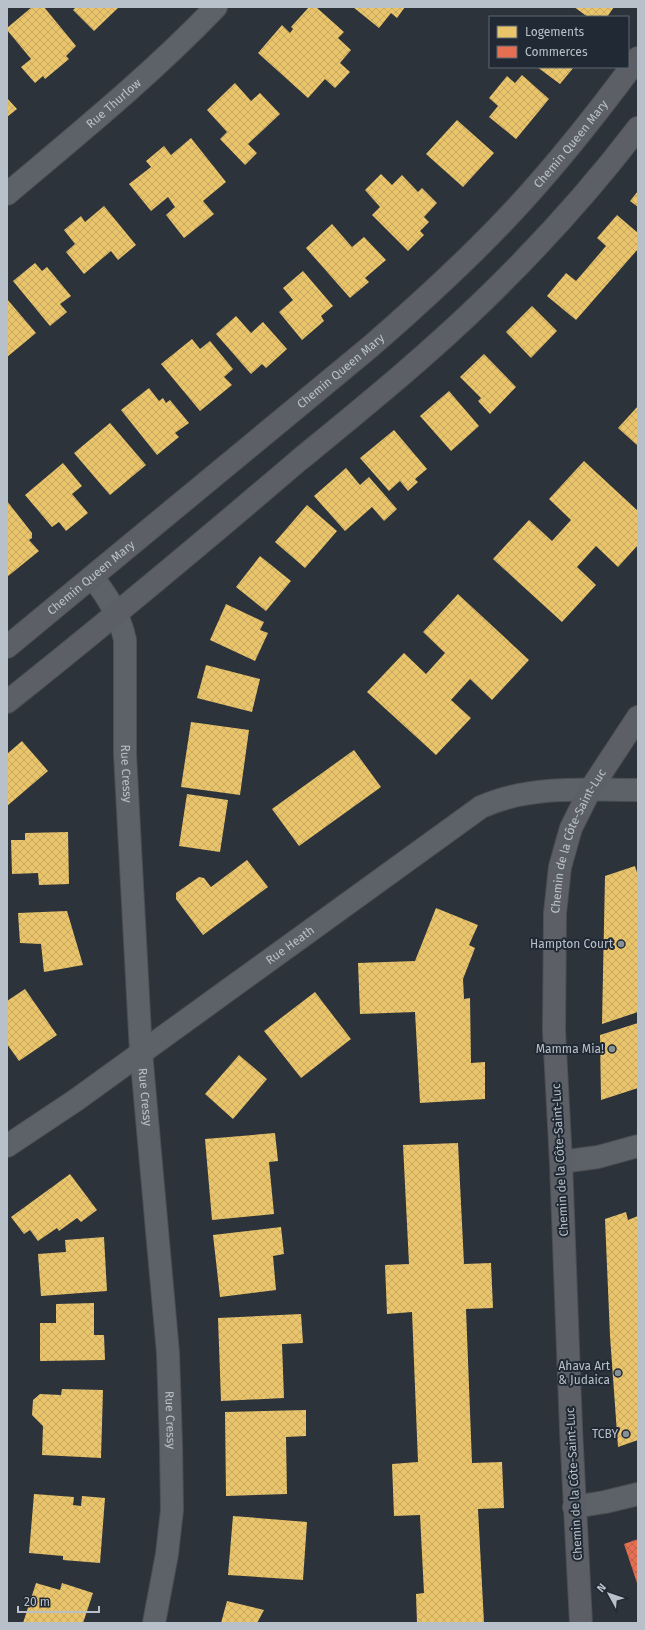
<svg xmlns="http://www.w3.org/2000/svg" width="645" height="1630" font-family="'Fira Sans',sans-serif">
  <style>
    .homes { fill: url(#homes-cross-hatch) }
    .shops { fill: url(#shops-cross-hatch) }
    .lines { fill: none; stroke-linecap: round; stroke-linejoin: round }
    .street-casing { stroke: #4b4f54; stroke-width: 24 }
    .secondary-casing { stroke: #4b4f54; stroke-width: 24 }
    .street { stroke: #5d6268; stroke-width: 22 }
    .secondary { stroke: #5c6066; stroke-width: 22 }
    .poi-dot { fill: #878f97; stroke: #212a34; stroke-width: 1.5 }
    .labels { text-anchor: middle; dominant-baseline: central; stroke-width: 4; stroke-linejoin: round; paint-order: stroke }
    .street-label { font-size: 12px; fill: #b8c0c9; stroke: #212a34 }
    .poi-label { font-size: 12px; fill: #b8c0c9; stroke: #212a34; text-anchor: end }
  </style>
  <defs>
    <pattern id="homes-cross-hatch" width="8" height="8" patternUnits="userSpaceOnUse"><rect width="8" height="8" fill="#e9c46a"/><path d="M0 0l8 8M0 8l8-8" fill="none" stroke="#c5a861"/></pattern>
    <pattern id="shops-cross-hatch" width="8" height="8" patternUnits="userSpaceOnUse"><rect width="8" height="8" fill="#e76f51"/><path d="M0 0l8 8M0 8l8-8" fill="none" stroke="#bb624c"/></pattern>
  </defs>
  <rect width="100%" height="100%" fill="#2d333a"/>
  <path class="homes" d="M 32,7 L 44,7 L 76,46 L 66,56 L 69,59 L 45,79 L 43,76 L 35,83 L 21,67 L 31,59 L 7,30 L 7,28 Z
    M 76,7 L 119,7 L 94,31 L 73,10 Z
    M 309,7 L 316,7 L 344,32 L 338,38 L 351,50 L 340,63 L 350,72 L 335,88 L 325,79 L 308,98 L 258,53 L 282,25 L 290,33 L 293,29 L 291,27 Z
    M 353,7 L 405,7 L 397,18 L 391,13 L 379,28 Z
    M 574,7 L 614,7 L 607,17 L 588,17 Z
    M 537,67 L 574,67 L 560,84 Z
    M 522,75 L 549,99 L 516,139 L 489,117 L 498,106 L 489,98 L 507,76 L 515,83 Z
    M 235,83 L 251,101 L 260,93 L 280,114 L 248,144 L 257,153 L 245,165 L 220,139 L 227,132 L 207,110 Z
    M 7,98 L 17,109 L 7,117 Z
    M 457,120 L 494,153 L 463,187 L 426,154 Z
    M 191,138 L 226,182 L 203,201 L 214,214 L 184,238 L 166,215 L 175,207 L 168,197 L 151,211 L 129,184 L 151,167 L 146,161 L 164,146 L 171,155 Z
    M 381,174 L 392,185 L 402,175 L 418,192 L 422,188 L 437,203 L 424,217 L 429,222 L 420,231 L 424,235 L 408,251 L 372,215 L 380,207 L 365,190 Z
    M 638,191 L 638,207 L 630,201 Z
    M 104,206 L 136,245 L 118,260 L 111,251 L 84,274 L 66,252 L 75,244 L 64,230 L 81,216 L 85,222 Z
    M 617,215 L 638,233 L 638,249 L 576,320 L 547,296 L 566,273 L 576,281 L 606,246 L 597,238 Z
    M 332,224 L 352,247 L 364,237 L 386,260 L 365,278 L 369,282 L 350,298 L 306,248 Z
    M 35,263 L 42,271 L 47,267 L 71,296 L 60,304 L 67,312 L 50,326 L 13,281 Z
    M 303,271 L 333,306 L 321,316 L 324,321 L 302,340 L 279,312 L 293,300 L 283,288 Z
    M 7,299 L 36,333 L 7,357 Z
    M 532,306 L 557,331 L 531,358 L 506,332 Z
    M 236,316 L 251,333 L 263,322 L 287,349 L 266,368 L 262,364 L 251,374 L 216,334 Z
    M 192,339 L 200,349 L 210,341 L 233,369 L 224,377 L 232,385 L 200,411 L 161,364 Z
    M 484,354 L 516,387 L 490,414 L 478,401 L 481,398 L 460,377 Z
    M 149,388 L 159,401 L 163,398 L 166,403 L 170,400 L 189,423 L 175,433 L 179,437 L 157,455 L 121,410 Z
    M 449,391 L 479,426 L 451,451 L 420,416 Z
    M 638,406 L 638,446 L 618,428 Z
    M 110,423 L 146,465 L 110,495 L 74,453 Z
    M 394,430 L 427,469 L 415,479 L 418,482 L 408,491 L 400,481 L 389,491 L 360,458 Z
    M 584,461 L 638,511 L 638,545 L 618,567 L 596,546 L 577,567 L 596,585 L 562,622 L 493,559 L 529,520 L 552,541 L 571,520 L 549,499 Z
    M 63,463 L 82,486 L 72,494 L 88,513 L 66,531 L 59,522 L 52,527 L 25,495 Z
    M 346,468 L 360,485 L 369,477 L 397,509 L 384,521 L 372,507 L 345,531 L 314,496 Z
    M 7,501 L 32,533 L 32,538 L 29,540 L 39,551 L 7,577 Z
    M 307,505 L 337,531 L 305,568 L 275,542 Z
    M 260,556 L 291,581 L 266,611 L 236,587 Z
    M 458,594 L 529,660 L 492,700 L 470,679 L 451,700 L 471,718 L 436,755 L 367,692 L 404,653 L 426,674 L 445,653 L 423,632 Z
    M 226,604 L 264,622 L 260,630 L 268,633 L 255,661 L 210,640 Z
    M 206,665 L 260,679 L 252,712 L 197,698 Z
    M 191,722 L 249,730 L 240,795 L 181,787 Z
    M 22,741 L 48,771 L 7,806 L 7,754 Z
    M 354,750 L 381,787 L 299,846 L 272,809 Z
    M 187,794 L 228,800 L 220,852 L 179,846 Z
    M 68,832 L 69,884 L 39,885 L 38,873 L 12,874 L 11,840 L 25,840 L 25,833 Z
    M 247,860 L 268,887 L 203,935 L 176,899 L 176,893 L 199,877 L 204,878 L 211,887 Z
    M 635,866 L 638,876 L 638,1012 L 602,1024 L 605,876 Z
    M 436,908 L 478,925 L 469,945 L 475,948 L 463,979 L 464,999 L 470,998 L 471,1063 L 485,1062 L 485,1099 L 420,1103 L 415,1012 L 360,1014 L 358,963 L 415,961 Z
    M 67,911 L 83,965 L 44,972 L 41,944 L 20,943 L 18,913 Z
    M 25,989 L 57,1035 L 19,1061 L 7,1044 L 7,1001 Z
    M 315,992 L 351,1039 L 301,1078 L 264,1031 Z
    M 638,1023 L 638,1088 L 601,1100 L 600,1035 Z
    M 239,1055 L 267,1079 L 233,1119 L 205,1094 Z
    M 275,1133 L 278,1161 L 269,1162 L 274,1214 L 212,1220 L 205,1139 Z
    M 458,1143 L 464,1264 L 491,1263 L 493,1308 L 466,1309 L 472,1463 L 502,1462 L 504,1508 L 478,1509 L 484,1623 L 417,1623 L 416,1594 L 424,1593 L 420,1515 L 394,1516 L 392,1464 L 418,1462 L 412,1312 L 387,1314 L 385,1265 L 409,1264 L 403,1145 Z
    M 70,1174 L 97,1210 L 81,1222 L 77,1218 L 59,1231 L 57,1228 L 38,1241 L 30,1230 L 24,1234 L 11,1217 Z
    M 626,1212 L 628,1220 L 638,1216 L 638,1440 L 618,1447 L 610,1336 L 605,1219 Z
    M 281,1227 L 284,1254 L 273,1256 L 276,1290 L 220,1297 L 213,1235 Z
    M 104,1237 L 107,1291 L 41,1296 L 38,1254 L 66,1252 L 65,1240 Z
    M 94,1303 L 94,1335 L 104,1335 L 105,1360 L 40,1361 L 40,1323 L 56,1323 L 56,1304 Z
    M 301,1314 L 303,1343 L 282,1344 L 284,1398 L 221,1401 L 218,1318 Z
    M 62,1389 L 103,1390 L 101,1458 L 42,1455 L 43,1426 L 32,1415 L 33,1400 L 40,1394 L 61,1395 Z
    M 306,1410 L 306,1436 L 286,1437 L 287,1494 L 226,1496 L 225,1412 Z
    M 34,1494 L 74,1497 L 73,1505 L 81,1506 L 82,1496 L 105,1498 L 100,1563 L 63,1560 L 63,1556 L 29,1553 Z
    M 233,1516 L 307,1522 L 303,1580 L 228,1575 Z
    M 36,1583 L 60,1590 L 62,1583 L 93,1593 L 83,1623 L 23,1623 Z
    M 227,1601 L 264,1610 L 257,1623 L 221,1623 Z"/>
  <path class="shops" d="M 638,1539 L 638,1586 L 624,1544 Z"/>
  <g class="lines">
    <g class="street-casing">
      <g id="street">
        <path id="s1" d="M 7,194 C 78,134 151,75 216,7"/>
        <path id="s2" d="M 93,578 C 108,597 120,616 125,640 L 125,754 L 141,1052 L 168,1353 L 171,1444 L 172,1510 L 167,1554 L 154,1623"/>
        <path id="s3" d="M 7,1146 L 76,1100 L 481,807 C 529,785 586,790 638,790"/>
        <path d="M 561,1162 L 598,1157 L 638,1146"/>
        <path d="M 574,1507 L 605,1502 L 638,1494"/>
      </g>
    </g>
    <g class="secondary-casing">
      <g id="secondary">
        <path id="s4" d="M 7,647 L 370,347 C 416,307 461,266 503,222 C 552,171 596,115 638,58"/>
        <path d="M 7,702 C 105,624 202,543 298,461 C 360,410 422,360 480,304 C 537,249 590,191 638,128"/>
        <path id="s5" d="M 581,1623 L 571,1429 L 561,1162 L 554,1031 L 555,913 L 560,867 L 571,828 L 590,790 L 638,717"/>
      </g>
    </g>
    <use href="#street" class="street"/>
    <use href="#secondary" class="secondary"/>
  </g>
  <g class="poi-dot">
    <circle cx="621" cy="944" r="4"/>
    <circle cx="612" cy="1049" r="4"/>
    <circle cx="618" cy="1373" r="4"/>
    <circle cx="626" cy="1434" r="4"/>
  </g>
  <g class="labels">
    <g class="street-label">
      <text stroke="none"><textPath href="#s1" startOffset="140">Rue Thurlow</textPath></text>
      <text stroke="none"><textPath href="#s4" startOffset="757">Chemin Queen Mary</textPath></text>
      <text stroke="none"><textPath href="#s4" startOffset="433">Chemin Queen Mary</textPath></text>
      <text stroke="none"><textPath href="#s4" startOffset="109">Chemin Queen Mary</textPath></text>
      <text stroke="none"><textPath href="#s2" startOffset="204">Rue Cressy</textPath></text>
      <text stroke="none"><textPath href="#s5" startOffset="787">Chemin de la Côte-Saint-Luc</textPath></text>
      <text stroke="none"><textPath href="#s3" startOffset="347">Rue Heath</textPath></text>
      <text stroke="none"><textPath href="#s2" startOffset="528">Rue Cressy</textPath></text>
      <text transform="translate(560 1160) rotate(-93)">Chemin de la Côte-Saint-Luc</text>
      <text stroke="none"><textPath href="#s2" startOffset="852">Rue Cressy</textPath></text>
      <text transform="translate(574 1484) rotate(-93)">Chemin de la Côte-Saint-Luc</text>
    </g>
    <g class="poi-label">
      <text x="613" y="944">Hampton Court</text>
      <text x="604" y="1049">Mamma Mia!</text>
      <text x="610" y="1366">Ahava Art<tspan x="610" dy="14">&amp; Judaica</tspan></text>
      <text x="618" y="1434">TCBY</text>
    </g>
  </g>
  <rect width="645" height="1630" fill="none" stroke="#b8c0c9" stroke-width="16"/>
  <rect x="489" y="16" width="140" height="52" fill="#212a34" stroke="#5d6670"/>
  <rect x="497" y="26" width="20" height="12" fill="#e9c46a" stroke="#5d6670"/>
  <text x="525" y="36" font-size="12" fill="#b8c0c9">Logements</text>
  <rect x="497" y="46" width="20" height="12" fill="#e76f51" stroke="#5d6670"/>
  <text x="525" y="56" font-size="12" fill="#b8c0c9">Commerces</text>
  <g transform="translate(609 1594) rotate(310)" stroke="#212a34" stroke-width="3" paint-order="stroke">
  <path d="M0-3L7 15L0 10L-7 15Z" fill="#b8c0c9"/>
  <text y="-6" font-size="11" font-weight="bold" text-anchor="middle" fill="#b8c0c9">N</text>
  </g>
  <path d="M18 1606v6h81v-6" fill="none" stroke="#b8c0c9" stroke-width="2"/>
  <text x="24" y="1606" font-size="12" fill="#b8c0c9" stroke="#212a34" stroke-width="3" paint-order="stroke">20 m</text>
</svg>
